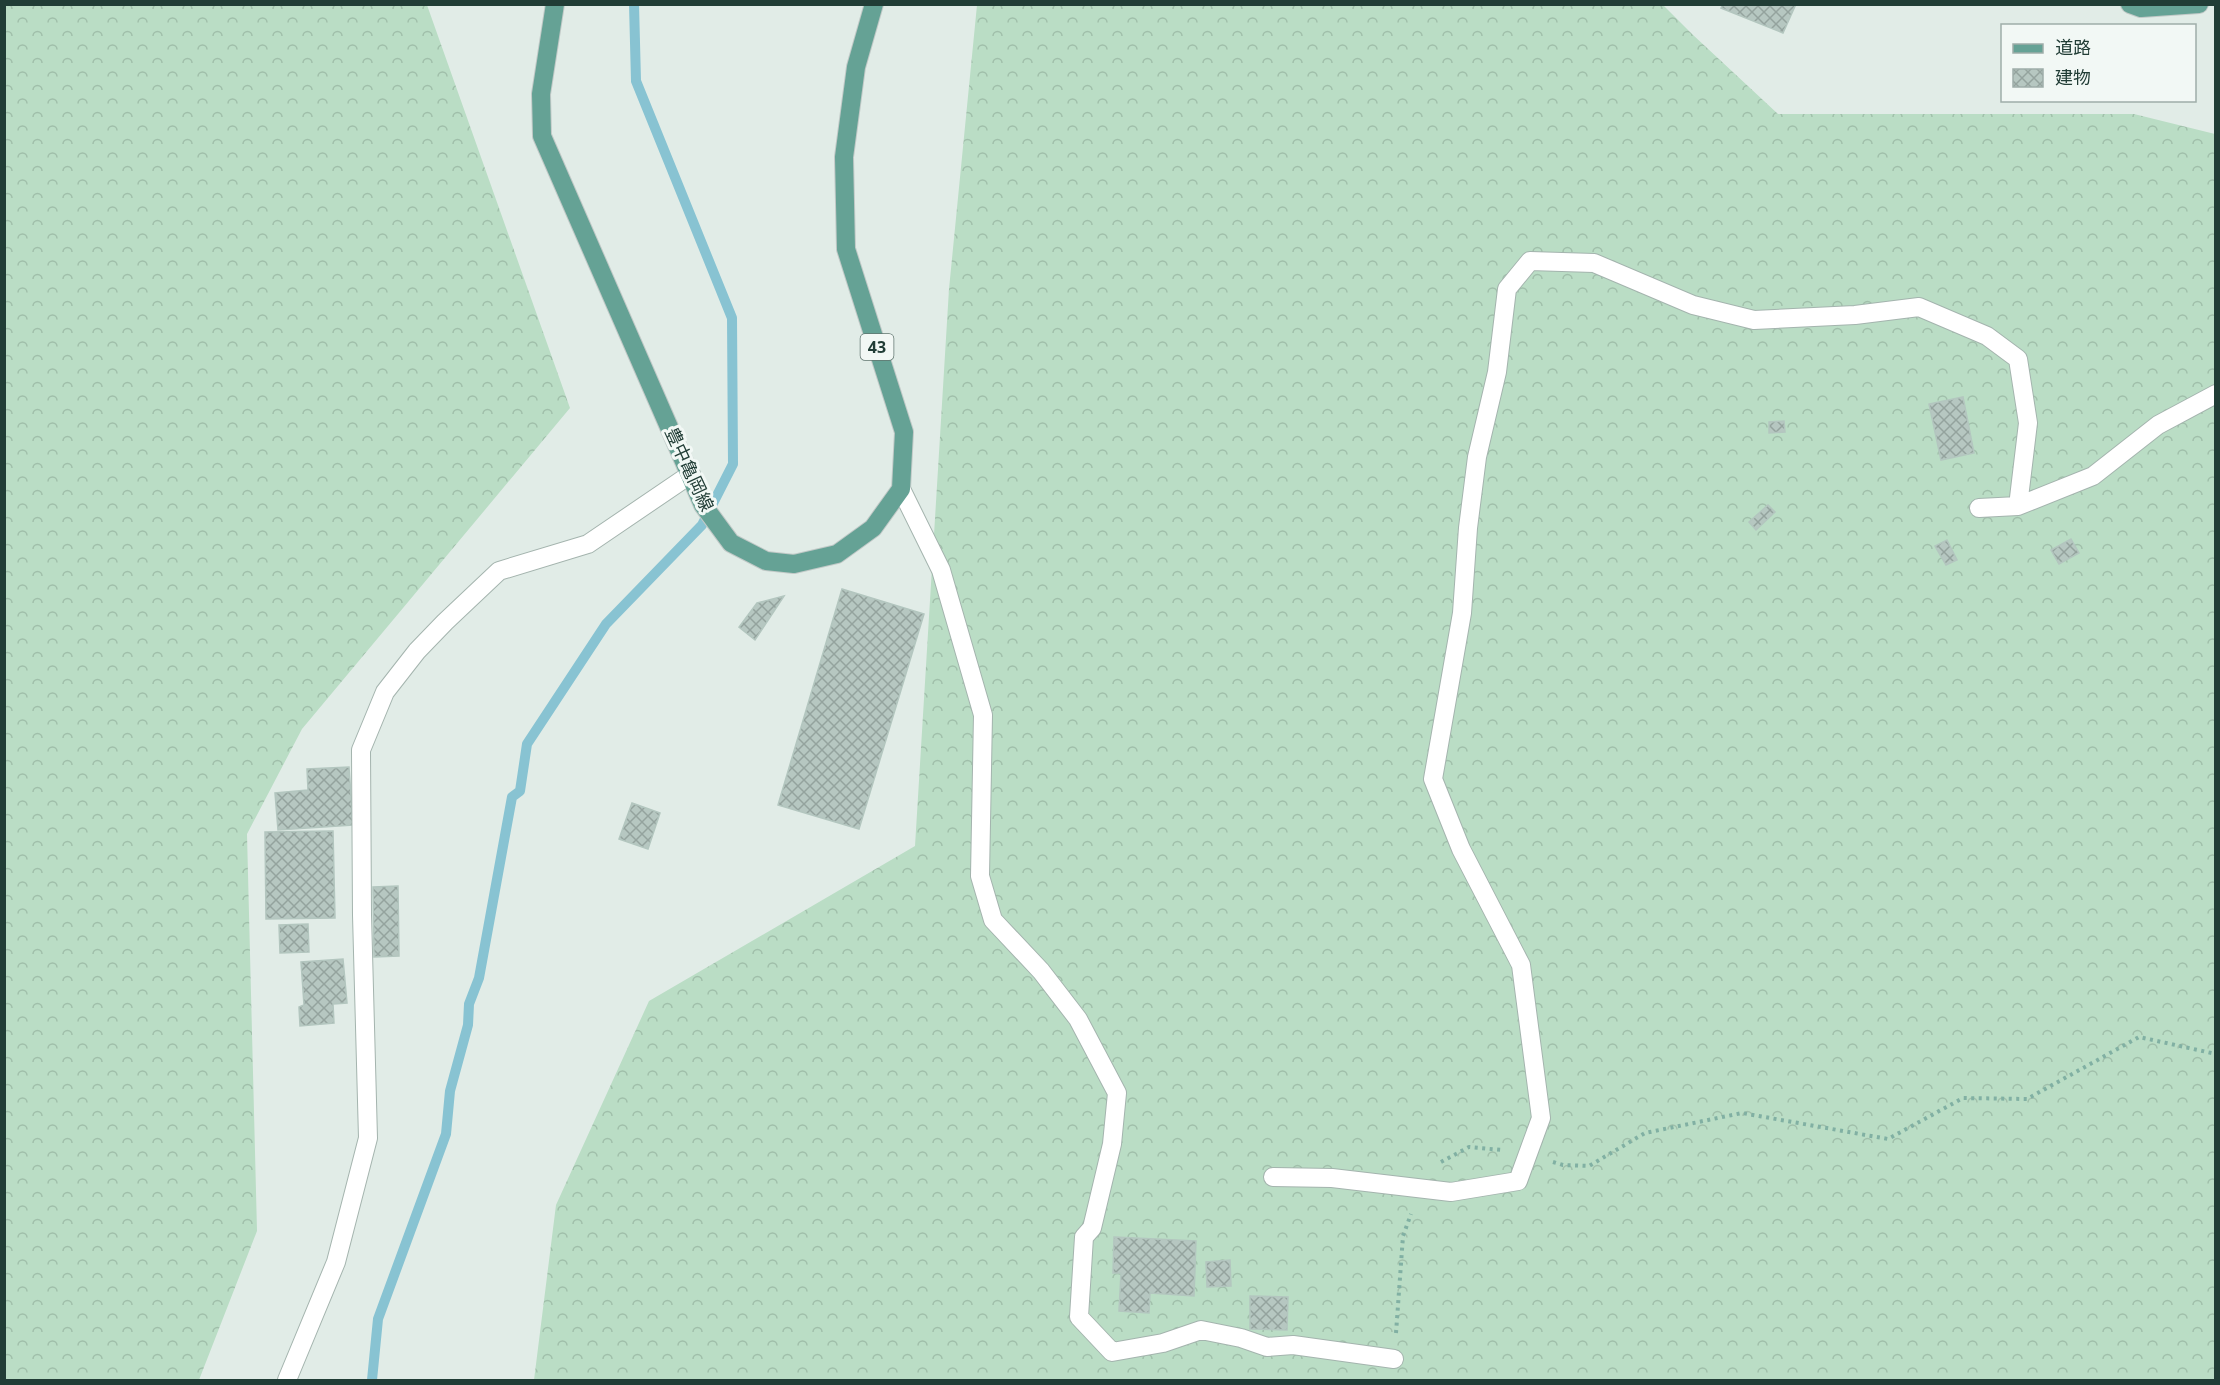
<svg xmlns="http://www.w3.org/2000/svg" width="2220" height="1385" font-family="'Noto Sans','Noto Sans JP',sans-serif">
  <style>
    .forest { fill: url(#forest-crowns) }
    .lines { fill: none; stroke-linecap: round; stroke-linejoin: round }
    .stream { stroke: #88c3d2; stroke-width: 10 }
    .building { fill: url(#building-cross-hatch); stroke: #b3c6bf; stroke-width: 1.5 }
    .minor-casing { stroke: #a4b4ae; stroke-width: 20 }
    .primary-casing { stroke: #c1c9c7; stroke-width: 20 }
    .path { stroke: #81b0a3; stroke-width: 4; stroke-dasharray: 3 4.5; stroke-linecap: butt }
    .minor { stroke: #fff; stroke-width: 18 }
    .primary { stroke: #65a295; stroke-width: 18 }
    .labels { text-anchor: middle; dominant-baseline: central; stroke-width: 6; stroke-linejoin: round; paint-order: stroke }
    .shield { fill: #f2f8f5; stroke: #60756f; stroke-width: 1.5 }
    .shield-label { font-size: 16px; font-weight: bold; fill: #213d36 }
    .street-label { font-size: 18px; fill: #213d36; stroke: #f2f8f5 }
  </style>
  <defs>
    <pattern id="forest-crowns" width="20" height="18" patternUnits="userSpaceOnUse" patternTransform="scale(1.5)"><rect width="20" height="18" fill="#baddc5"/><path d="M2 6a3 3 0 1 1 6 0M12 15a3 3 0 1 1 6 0" fill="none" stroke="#a0bfaa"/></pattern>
    <pattern id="building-cross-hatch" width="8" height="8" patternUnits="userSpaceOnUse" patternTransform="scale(1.5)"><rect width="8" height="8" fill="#b6c7c1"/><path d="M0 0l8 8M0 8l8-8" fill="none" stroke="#94a39e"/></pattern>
  </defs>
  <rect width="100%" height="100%" fill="#e1ece7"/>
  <path class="forest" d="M 5,4 L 427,5 L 570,408 L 302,729 L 247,834 L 257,1231 L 199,1380 L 5,1380 Z
    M 977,5 L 1663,5 L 1692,34 L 1778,114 L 2134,114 L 2215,134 L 2215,1380 L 534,1380 L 556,1205 L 649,1001 L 915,846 L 949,289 Z"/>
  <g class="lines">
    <path class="stream" d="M 372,1380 L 378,1319 L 446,1134 L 450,1091 L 468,1025 L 469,1004 L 479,978 L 512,797 L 520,791 L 527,744 L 606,624 L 702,525 L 733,464 L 732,318 L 636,81 L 634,4"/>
  </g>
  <path class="building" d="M 1723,4 L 1796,4 L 1783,33 L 1721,8 Z
    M 1963,397 L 1974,453 L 1941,460 L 1929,404 Z
    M 1784,421 L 1785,432 L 1769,433 L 1769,422 Z
    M 1768,505 L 1775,512 L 1756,530 L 1749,522 Z
    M 2071,539 L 2079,553 L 2059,564 L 2051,550 Z
    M 1947,540 L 1957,560 L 1946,565 L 1935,546 Z
    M 842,589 L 924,614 L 859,829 L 778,805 Z
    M 784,596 L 755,640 L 739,627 L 757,603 Z
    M 349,767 L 353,825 L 278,830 L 275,793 L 308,790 L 307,769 Z
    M 632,803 L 660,813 L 648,849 L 619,839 Z
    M 333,831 L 335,918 L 266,919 L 265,832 Z
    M 398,886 L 399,956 L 374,957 L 373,887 Z
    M 308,924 L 309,952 L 280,953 L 279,925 Z
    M 343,959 L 347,1003 L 333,1004 L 334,1023 L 300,1026 L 299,1007 L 304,1005 L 301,962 Z
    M 1114,1237 L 1196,1241 L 1194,1296 L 1150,1293 L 1149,1313 L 1119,1311 L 1121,1273 L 1113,1273 Z
    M 1230,1260 L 1231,1286 L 1207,1287 L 1206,1262 Z
    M 1250,1296 L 1288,1297 L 1287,1330 L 1250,1329 Z"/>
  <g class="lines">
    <g class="minor-casing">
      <path id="minor" d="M 901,489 L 941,570 L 983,715 L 980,876 L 993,920 L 1041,971 L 1078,1019 L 1117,1093 L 1112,1144 L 1092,1228 L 1084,1237 L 1079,1317 L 1112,1352 L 1163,1343 L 1201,1330 L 1241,1338 L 1267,1347 L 1293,1345 L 1394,1359
        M 1979,508 L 2018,506 L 2093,476 L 2158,425 L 2216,394
        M 1273,1177 L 1332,1178 L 1451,1192 L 1518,1181 L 1541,1118 L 1521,965 L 1461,849 L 1433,779 L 1462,613 L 1468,528 L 1477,457 L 1497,372 L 1507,289 L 1530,261 L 1594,263 L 1693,305 L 1754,320 L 1855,315 L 1919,307 L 1987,336 L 2018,359 L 2028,423 L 2018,506
        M 287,1380 L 336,1262 L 368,1138 L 362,915 L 361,750 L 385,692 L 417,651 L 445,622 L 499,571 L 588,544 L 691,474"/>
    </g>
    <g class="primary-casing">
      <path id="primary" d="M 555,4 L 541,94 L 542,136 L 703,505 L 731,543 L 766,561 L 794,564 L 837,554 L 873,528 L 901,489 L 904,432 L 846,249 L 844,157 L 856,67 L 874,4
        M 2130,4 L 2141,8 L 2199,4"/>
    </g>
    <path class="path" d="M 1441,1162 L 1469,1147 L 1502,1150
      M 1553,1162 L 1563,1165 L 1589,1166 L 1645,1133 L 1742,1113 L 1888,1139 L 1963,1098 L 2027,1099 L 2139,1037 L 2216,1054
      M 1396,1333 L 1403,1236 L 1411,1214"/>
    <use href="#minor" class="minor"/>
    <use href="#primary" class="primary"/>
  </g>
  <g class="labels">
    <rect class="shield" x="860.5" y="334" width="33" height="26" rx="4.5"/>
    <g class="shield-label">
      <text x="877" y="347">43</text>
    </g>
    <g class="street-label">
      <text transform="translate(690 469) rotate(65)">豊中亀岡線</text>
    </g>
  </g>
  <rect width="2220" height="1385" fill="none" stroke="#213d36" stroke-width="12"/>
  <rect x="2001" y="24" width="195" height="78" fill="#f2f8f5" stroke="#9eada9" stroke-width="1.5"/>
  <rect x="2013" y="44" width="30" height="9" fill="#65a295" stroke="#9eada9" stroke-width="1.5"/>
  <text x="2055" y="54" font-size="18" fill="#213d36">道路</text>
  <rect x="2013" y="69" width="30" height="18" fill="url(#building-cross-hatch)" stroke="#9eada9" stroke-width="1.5"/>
  <text x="2055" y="84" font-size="18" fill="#213d36">建物</text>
</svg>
